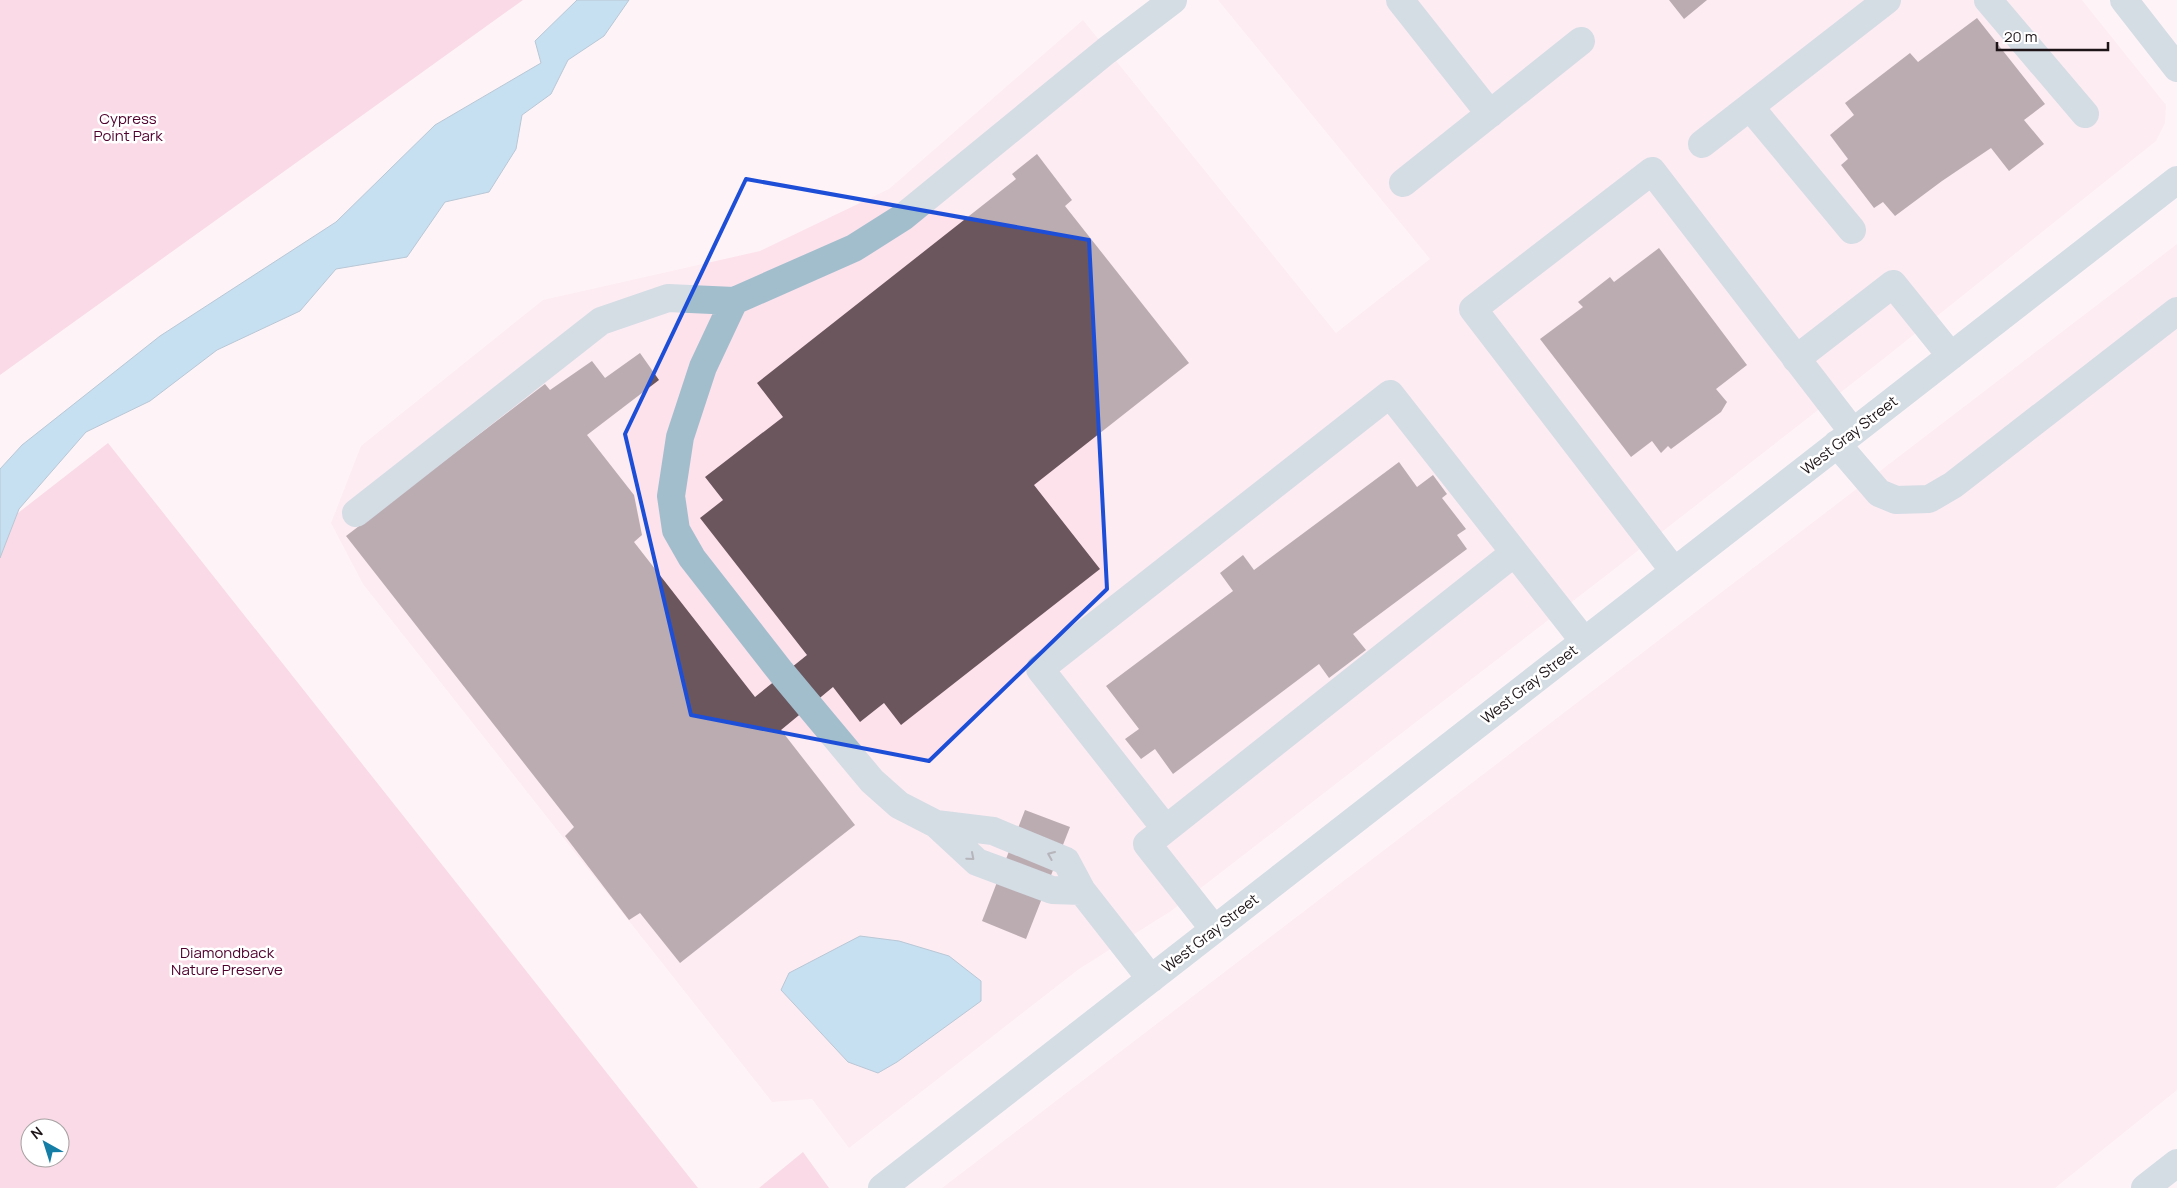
<svg xmlns="http://www.w3.org/2000/svg" width="2177" height="1188" font-family="Manrope,sans-serif">
  <style>
    .built { fill: #fde2ec }
    .green { fill: #f5bbd1; fill-rule: evenodd }
    .water { fill: #84c7ea; stroke: #6591ab }
    .building { fill: #6b565e }
    .lines { fill: none; stroke-linecap: round; stroke-linejoin: round }
    .minor { stroke: #a2becd; stroke-width: 28 }
    .oneway { stroke: #606972 }
    .marked { fill: none; stroke: #1d4ed8; stroke-width: 4; stroke-linejoin: round }
    .labels { text-anchor: middle; dominant-baseline: central; stroke-width: 5; stroke-linejoin: round; paint-order: stroke }
    .park-label { font-size: 15px; fill: #4f012d; stroke: #fff }
    .street-label { font-size: 15px; fill: #1d1417; stroke: #fff }
  </style>
  <rect width="100%" height="100%" fill="#fef4f8"/>
  <path class="built" d="M 1218,0 L 2082,0 L 2166,105 L 2165,123 L 2156,141 L 1877,364 L 1608,574 L 1171,911 L 1079,969 L 849,1148 L 812,1099 L 772,1102 L 363,584 L 331,523 L 361,446 L 543,300 L 760,251 L 889,189 L 1083,20 L 1336,333 L 1430,259 Z
    M 2177,244 L 2177,1090 L 2055,1188 L 942,1188 Z"/>
  <path class="green" d="M 0,0 L 523,0 L 0,375 Z
    M 108,443 L 698,1188 L 0,1188 L 0,527 ZM 30,1128 L 60,1128 L 60,1158 L 30,1158 Z
    M 803,1152 L 829,1188 L 759,1188 Z"/>
  <path class="water" d="M 577,0 L 629,0 L 604,36 L 568,60 L 551,94 L 522,115 L 516,149 L 489,192 L 445,202 L 407,257 L 336,269 L 300,311 L 217,350 L 150,401 L 86,432 L 19,509 L 0,558 L 0,469 L 22,445 L 160,336 L 336,222 L 435,125 L 541,63 L 535,41 Z
    M 860,936 L 899,941 L 949,956 L 981,981 L 981,1001 L 897,1062 L 878,1073 L 848,1062 L 781,990 L 789,973 Z"/>
  <path class="building" d="M 1669,0 L 1707,0 L 1684,19 Z
    M 1977,18 L 2045,104 L 2024,120 L 2044,144 L 2009,171 L 1991,148 L 1942,181 L 1895,216 L 1883,202 L 1874,208 L 1841,165 L 1848,159 L 1830,135 L 1854,115 L 1845,103 L 1910,53 L 1918,62 Z
    M 1037,154 L 1072,200 L 1065,206 L 1189,363 L 1034,485 L 1100,569 L 901,725 L 884,703 L 860,722 L 833,687 L 781,730 L 855,825 L 680,963 L 640,913 L 629,920 L 565,836 L 574,827 L 346,536 L 545,384 L 550,390 L 592,361 L 605,378 L 640,353 L 659,380 L 587,435 L 634,495 L 642,535 L 634,542 L 755,697 L 807,655 L 700,518 L 723,500 L 705,477 L 783,417 L 757,383 L 1016,179 L 1012,174 Z
    M 1659,248 L 1747,365 L 1716,389 L 1727,402 L 1721,412 L 1671,449 L 1668,446 L 1661,453 L 1652,441 L 1631,457 L 1540,339 L 1583,307 L 1578,302 L 1610,277 L 1614,282 Z
    M 1399,462 L 1417,487 L 1433,475 L 1447,494 L 1442,498 L 1466,529 L 1457,535 L 1467,549 L 1353,634 L 1366,650 L 1329,678 L 1319,664 L 1173,774 L 1155,749 L 1141,759 L 1125,739 L 1139,729 L 1106,686 L 1233,591 L 1220,573 L 1243,555 L 1254,570 Z
    M 1025,810 L 1070,827 L 1026,939 L 982,921 Z"/>
  <g class="lines">
    <path class="minor" d="M 1400,0 L 1490,114
      M 1988,0 L 2085,114
      M 2124,0 L 2177,68
      M 1750,107 L 1852,230
      M 1702,144 L 1887,0
      M 1403,183 L 1581,41
      M 734,301 L 703,367 L 680,437 L 671,496 L 676,530 L 692,558 L 781,672 L 872,781 L 899,805 L 936,824 L 977,862 L 1052,890 L 1082,891
      M 1796,359 L 1893,284 L 1951,356
      M 1837,444 L 1879,493 L 1896,500 L 1929,499 L 1953,485 L 2177,311
      M 356,513 L 601,321 L 668,298 L 734,301 L 854,248 L 903,217 L 1106,51 L 1173,0
      M 1674,571 L 1473,309 L 1652,171 L 1853,432
      M 936,824 L 993,831 L 1066,861 L 1082,891 L 1151,979
      M 1165,828 L 1040,669 L 1390,394 L 1584,641
      M 1214,929 L 1147,844 L 1514,553
      M 882,1188 L 2177,180
      M 2145,1188 L 2177,1163"/>
  </g>
  <defs><path id="oneway-chevron" d="M-2-3.5L2.5 0L-2 3.5" fill="none" stroke-width="1.6" stroke-linecap="round" stroke-linejoin="round" transform="scale(1.25)"/></defs>
  <g class="oneway">
    <use href="#oneway-chevron" transform="translate(1051 855) rotate(-157)"/>
    <use href="#oneway-chevron" transform="translate(971 857) rotate(41)"/>
  </g>
  <path d="M0 0H2177V1188H0ZM 746,179 L 1089,240 L 1107,589 L 929,761 L 691,715 L 625,434 Z" fill="#fef4f8" fill-opacity=".55" fill-rule="evenodd"/>
  <path class="marked" d="M 746,179 L 1089,240 L 1107,589 L 929,761 L 691,715 L 625,434 Z"/>
  <g class="labels">
    <g class="park-label">
      <text x="128" y="118">Cypress<tspan x="128" dy="17">Point Park</tspan></text>
      <text x="227" y="952">Diamondback<tspan x="227" dy="17">Nature Preserve</tspan></text>
    </g>
    <g class="street-label">
      <text transform="translate(1849 435) rotate(-38)">West Gray Street</text>
      <text transform="translate(1529 684) rotate(-38)">West Gray Street</text>
      <text transform="translate(1210 933) rotate(-38)">West Gray Street</text>
    </g>
  </g>
  <g transform="translate(45 1143) rotate(321)"><circle r="24" fill="#ffffff" stroke="#a5a1a2"/>
  <path d="M0-4L9 19L0 12L-9 19Z" fill="#147ea7"/>
  <text y="-8" font-size="14" font-weight="bold" text-anchor="middle" fill="#1d1417">N</text>
  </g>
  <path d="M1997 42v8h111v-8" fill="none" stroke="#1d1417" stroke-width="2.5"/>
  <text x="2004" y="42" font-size="15" fill="#1d1417" stroke="#ffffff" stroke-width="4" paint-order="stroke">20 m</text>
</svg>
